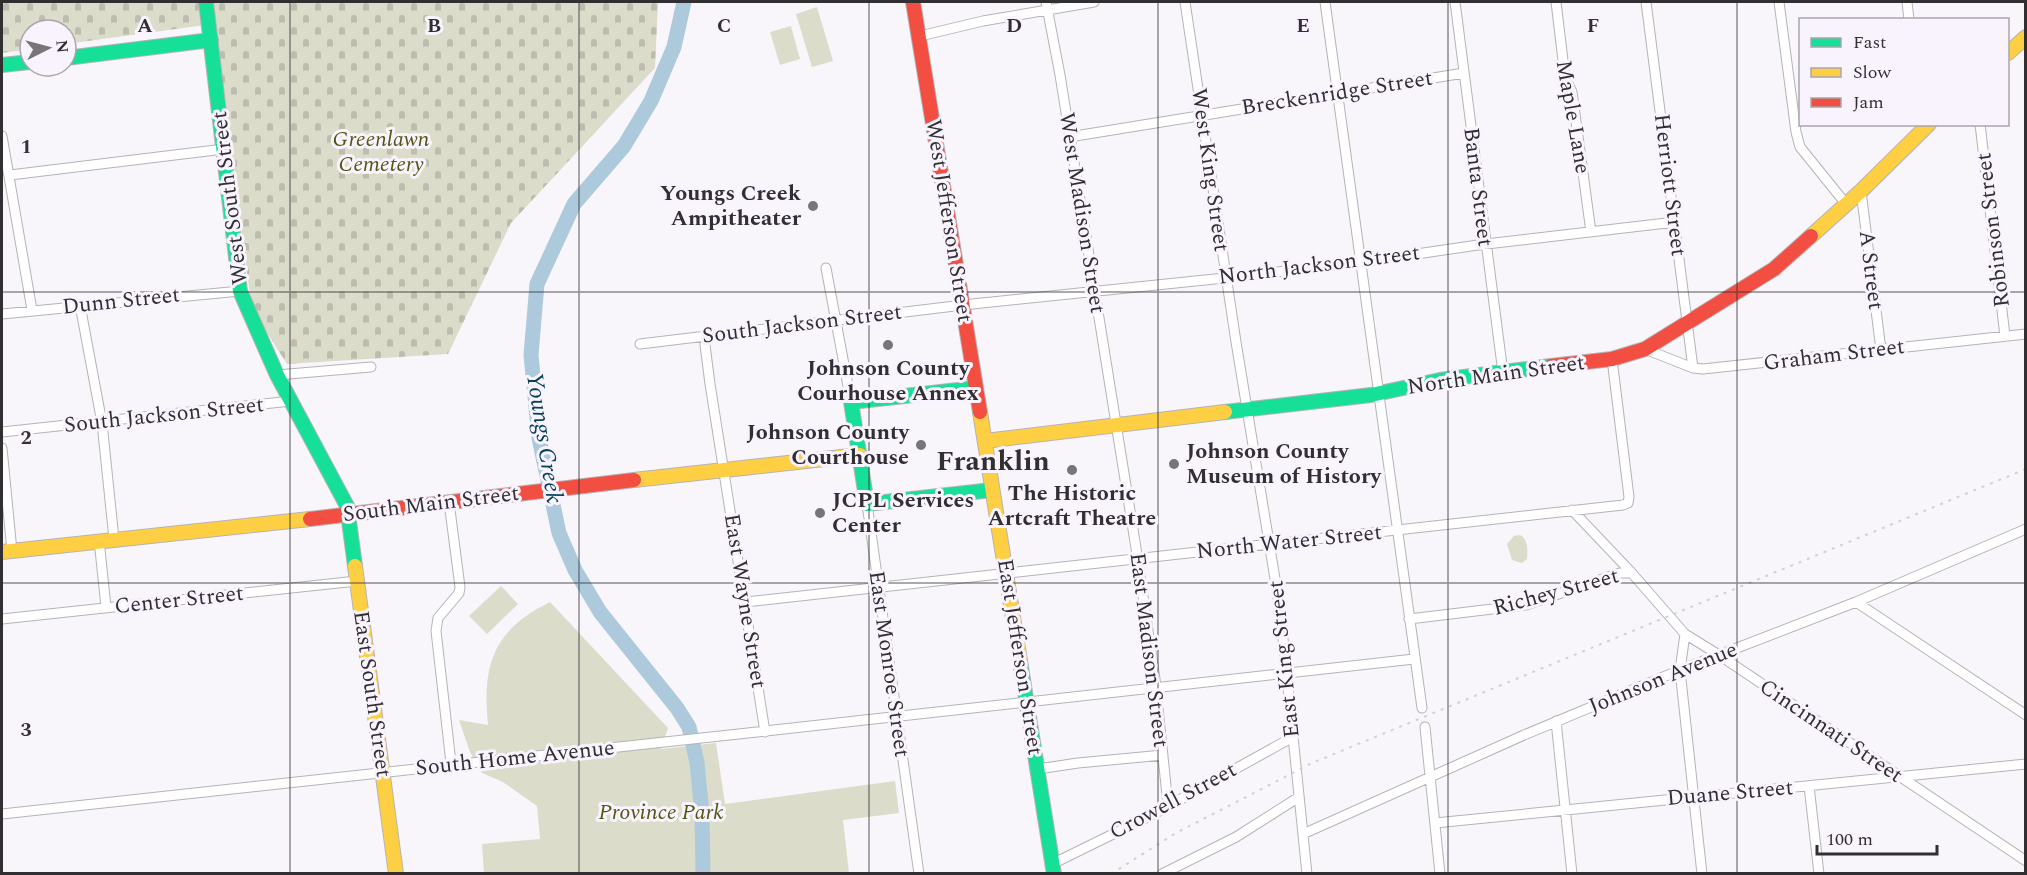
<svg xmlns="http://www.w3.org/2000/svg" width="2027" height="875" font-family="Spectral,serif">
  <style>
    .green { fill: #dbdcca }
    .cemetery { fill: url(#cemetery-stones) }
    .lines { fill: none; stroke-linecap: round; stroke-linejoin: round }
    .river { stroke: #adcadd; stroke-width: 15 }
    .street-casing { stroke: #b6b3b7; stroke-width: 11 }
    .fast-casing { stroke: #b6b3b7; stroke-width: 16 }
    .slow-casing { stroke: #b6b3b7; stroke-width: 16 }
    .jam-casing { stroke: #b6b3b7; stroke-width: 16 }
    .street { stroke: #fefefe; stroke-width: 9 }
    .fast { stroke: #16e098; stroke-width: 14 }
    .slow { stroke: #ffcf43; stroke-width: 14 }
    .jam { stroke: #f24e42; stroke-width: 14 }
    .rail { stroke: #d2d1d2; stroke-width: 2; stroke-dasharray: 3 6; stroke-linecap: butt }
    .grid { fill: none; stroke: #322f33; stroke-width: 1.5; stroke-opacity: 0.55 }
    .poi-dot { fill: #787579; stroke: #f9f3fe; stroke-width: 2 }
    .labels { text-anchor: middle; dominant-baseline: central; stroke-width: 6; stroke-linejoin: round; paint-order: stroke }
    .street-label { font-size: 22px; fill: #322f33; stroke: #f9f3fe }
    .park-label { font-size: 22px; font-style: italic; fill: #525612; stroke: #f9f3fe }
    .poi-label { font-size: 22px; font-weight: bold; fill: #322f33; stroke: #f9f3fe; text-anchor: end }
    .water-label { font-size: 24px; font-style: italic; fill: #053f58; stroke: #f9f3fe }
    .district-label { font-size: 28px; font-weight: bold; fill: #322f33; stroke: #f9f3fe }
    .grid-label { font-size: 20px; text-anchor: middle; font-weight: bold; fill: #322f33; stroke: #f9f3fe; stroke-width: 6; stroke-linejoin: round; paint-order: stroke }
  </style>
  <defs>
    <pattern id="cemetery-stones" width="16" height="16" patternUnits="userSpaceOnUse" patternTransform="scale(1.5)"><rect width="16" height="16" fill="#dbdcca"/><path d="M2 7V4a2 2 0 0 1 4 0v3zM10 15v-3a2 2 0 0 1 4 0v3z" fill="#bcbdae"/></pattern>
  </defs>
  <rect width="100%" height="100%" fill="#f9f6fb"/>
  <path class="green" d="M 817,7 L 833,61 L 812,67 L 796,14 Z
    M 791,26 L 800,59 L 780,65 L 770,32 Z
    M 1520,535 C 1528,539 1528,551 1527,559 L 1522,563 L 1512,560 L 1507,544 L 1514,536 Z
    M 501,586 L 518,604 L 487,634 L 469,616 Z
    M 550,602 L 668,728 L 661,749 L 716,743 L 725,804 L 895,781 L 899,813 L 843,820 L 849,873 L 484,873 L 482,844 L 540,839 L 537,806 L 503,782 L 482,773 L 470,752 L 459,720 L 488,725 C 482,665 493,630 550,602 Z"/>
  <path class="cemetery" d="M 2,2 L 658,2 L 655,68 L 511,223 L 448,354 L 287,364 L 252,309 L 213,24 L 66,44 L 66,30 L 30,30 L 30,49 L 2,53 Z"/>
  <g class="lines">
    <path class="river" d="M 684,2 L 674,47 L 651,101 L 624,146 L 574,204 L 537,284 L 531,355 L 539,438 L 559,533 L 575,570 L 600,612 L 677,708 L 689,727 L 697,763 L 702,814 L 703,874"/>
    <g class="street-casing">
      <path id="street" d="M 1046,2 L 1060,75 L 1136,548 L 1155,679 L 1168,805
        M 1185,2 L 1236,342 L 1280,609 L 1307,874
        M 1325,2 L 1422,708
        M 1455,2 L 1503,373
        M 1556,2 L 1565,77 L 1572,92 L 1591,232
        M 1646,2 L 1693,368
        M 1779,2 L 1796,132 L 1800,147 L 1846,204
        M 1907,2 L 1909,20
        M 920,36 L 983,21 L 1094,2
        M 1980,124 L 2005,336
        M 2,136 L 32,310
        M 1069,137 L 1464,73
        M 10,175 L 224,149
        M 1861,191 L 1881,350
        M 826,268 L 851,402
        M 80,305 L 102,423 L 114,539
        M 2,314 L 240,291
        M 707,334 L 705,345 L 710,384 L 765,732
        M 640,344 L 963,305 L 1234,277 L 1369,261 L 1478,245 L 1675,222
        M 1645,349 L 1693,368 L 1703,369 L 2026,334
        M 277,375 L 371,367
        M 2,432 L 291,401
        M 2,448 L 12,551
        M 449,502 L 460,587 L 459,593 L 438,618 L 436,631 L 451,763
        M 867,504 L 919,874
        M 1572,510 L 1630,571 L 1685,634 L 1719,655 L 2026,861
        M 99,540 L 106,607
        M 746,602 L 1623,505 L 1628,503 L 1629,497 L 1612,359
        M 1856,602 L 2026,715
        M 2,619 L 357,581
        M 1409,619 L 1526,605 L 1620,573 L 1632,573
        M 1685,634 L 1680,670 L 1702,874
        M 1556,721 L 1572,874
        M 1425,727 L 1440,874
        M 1038,769 L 1078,763 L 1163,755
        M 1809,786 L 1819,874
        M 2,814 C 472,762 944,713 1414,659
        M 1435,823 L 2026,764
        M 1303,834 L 1524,735 L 1680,670 L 1856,602 L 2026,529
        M 1052,864 L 1154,814 L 1293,737
        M 1162,874 L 1236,837 L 1299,797"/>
    </g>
    <g class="fast-casing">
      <path id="fast" d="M 206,2 L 240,291 L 277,375 L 347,506 L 355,566
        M 66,58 L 211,40
        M 2,65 L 30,62
        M 976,388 L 851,402 L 867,504 L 992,490
        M 1225,412 L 1371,395 L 1440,380 L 1551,366
        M 1021,667 L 1054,874"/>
    </g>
    <g class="slow-casing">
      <path id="slow" d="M 2008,53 L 2026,37
        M 1811,236 L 1861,191 L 1929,124
        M 980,412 L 1021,667
        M 985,441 L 1225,412
        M 634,480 L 860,455
        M 2,552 L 310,519
        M 355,566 L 396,874"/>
    </g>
    <g class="jam-casing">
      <path id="jam" d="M 913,2 L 980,412
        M 1551,366 L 1612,359 L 1645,349 L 1774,269 L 1811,236
        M 310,519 L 634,480"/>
    </g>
    <use href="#street" class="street"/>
    <use href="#fast" class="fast"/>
    <use href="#slow" class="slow"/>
    <use href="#jam" class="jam"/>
    <path class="rail" d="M 1111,874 L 1176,833 L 1312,763 L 2026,469"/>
  </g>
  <path class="grid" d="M 290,2 L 290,874M 579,2 L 579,874M 869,2 L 869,874M 1158,2 L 1158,874M 1448,2 L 1448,874M 1737,2 L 1737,874M 2,292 L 2026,292M 2,583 L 2026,583"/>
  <g class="poi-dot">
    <circle cx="813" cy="206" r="6"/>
    <circle cx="888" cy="345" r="6"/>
    <circle cx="921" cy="445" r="6"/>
    <circle cx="1174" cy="464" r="6"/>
    <circle cx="1072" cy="470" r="6"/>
    <circle cx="820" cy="513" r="6"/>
  </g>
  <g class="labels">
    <g class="street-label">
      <text transform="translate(1337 93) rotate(-9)">Breckenridge Street</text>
      <text transform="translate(1573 117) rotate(80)">Maple Lane</text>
      <text transform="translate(1210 170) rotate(82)">West King Street</text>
      <text transform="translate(1670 185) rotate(83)">Herriott Street</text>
      <text transform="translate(1478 187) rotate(83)">Banta Street</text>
      <text transform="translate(230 198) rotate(-97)">West South Street</text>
      <text transform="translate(1082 213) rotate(81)">West Madison Street</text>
      <text transform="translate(949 221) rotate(81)">West Jefferson Street</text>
      <text transform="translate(1993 230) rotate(-97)">Robinson Street</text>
      <text transform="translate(1319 265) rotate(-7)">North Jackson Street</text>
      <text transform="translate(1871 270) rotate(83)">A Street</text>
      <text transform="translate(121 301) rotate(-6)">Dunn Street</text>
      <text transform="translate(802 324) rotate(-7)">South Jackson Street</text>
      <text transform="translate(1834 355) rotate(-7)">Graham Street</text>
      <text transform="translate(1496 375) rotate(-8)">North Main Street</text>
      <text transform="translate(164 415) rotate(-6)">South Jackson Street</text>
      <text transform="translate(431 504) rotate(-7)">South Main Street</text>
      <text transform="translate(1289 542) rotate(-6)">North Water Street</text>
      <text transform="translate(1556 592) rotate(-15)">Richey Street</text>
      <text transform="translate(179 600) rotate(-6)">Center Street</text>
      <text transform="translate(745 601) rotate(81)">East Wayne Street</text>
      <text transform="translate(1149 650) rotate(83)">East Madison Street</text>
      <text transform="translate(1020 657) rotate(81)">East Jefferson Street</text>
      <text transform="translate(1284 659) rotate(-96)">East King Street</text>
      <text transform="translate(889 664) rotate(82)">East Monroe Street</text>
      <text transform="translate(1663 678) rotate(-22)">Johnson Avenue</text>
      <text transform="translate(372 694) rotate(82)">East South Street</text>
      <text transform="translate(1831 731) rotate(34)">Cincinnati Street</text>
      <text transform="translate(515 758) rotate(-6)">South Home Avenue</text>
      <text transform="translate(1730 793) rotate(-5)">Duane Street</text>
      <text transform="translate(1173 801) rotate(-28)">Crowell Street</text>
    </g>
    <g class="park-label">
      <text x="381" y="139">Greenlawn<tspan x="381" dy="25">Cemetery</tspan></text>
      <text x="661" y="812">Province Park</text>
    </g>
    <g class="poi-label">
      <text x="801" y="193">Youngs Creek<tspan x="801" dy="25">Ampitheater</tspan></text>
      <text x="888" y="368" text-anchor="middle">Johnson County<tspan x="888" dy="25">Courhouse Annex</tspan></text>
      <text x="909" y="432">Johnson County<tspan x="909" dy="25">Courthouse</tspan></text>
      <text x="1186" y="451" text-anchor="start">Johnson County<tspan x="1186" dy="25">Museum of History</tspan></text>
      <text x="1072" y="493" text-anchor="middle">The Historic<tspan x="1072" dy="25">Artcraft Theatre</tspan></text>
      <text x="832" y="500" text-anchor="start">JCPL Services<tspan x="832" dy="25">Center</tspan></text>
    </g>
    <g class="water-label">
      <text transform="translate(544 438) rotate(81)">Youngs Creek</text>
    </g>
    <g class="district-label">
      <text x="993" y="461">Franklin</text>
    </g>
  </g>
  <g class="grid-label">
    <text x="145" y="32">A</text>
    <text x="434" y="32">B</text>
    <text x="724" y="32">C</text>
    <text x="1014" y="32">D</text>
    <text x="1303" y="32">E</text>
    <text x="1593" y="32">F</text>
    <text x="26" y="153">1</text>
    <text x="26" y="444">2</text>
    <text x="26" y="736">3</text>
  </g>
  <rect width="2027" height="875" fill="none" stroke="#322f33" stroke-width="6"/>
  <rect x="1799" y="18" width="210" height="108" fill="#f9f3fe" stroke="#a9a5ad" stroke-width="1.5"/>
  <rect x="1811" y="38" width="30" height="9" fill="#16e098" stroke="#a9a5ad" stroke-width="1.5"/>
  <text x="1853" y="48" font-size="18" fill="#322f33">Fast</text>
  <rect x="1811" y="68" width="30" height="9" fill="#ffcf43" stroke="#a9a5ad" stroke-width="1.5"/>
  <text x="1853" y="78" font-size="18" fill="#322f33">Slow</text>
  <rect x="1811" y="98" width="30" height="9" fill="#f24e42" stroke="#a9a5ad" stroke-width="1.5"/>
  <text x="1853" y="108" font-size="18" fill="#322f33">Jam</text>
  <g transform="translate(48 48) rotate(84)"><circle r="28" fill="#f9f3fe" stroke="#a9a5ad" stroke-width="1.5"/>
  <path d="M0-4.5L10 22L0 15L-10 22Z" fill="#787579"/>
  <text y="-9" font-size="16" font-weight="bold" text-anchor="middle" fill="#322f33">N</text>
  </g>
  <path d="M1817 845v9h120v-9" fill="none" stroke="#322f33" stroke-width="3"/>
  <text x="1826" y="845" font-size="18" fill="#322f33" stroke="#f9f3fe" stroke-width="4.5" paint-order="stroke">100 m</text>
</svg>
